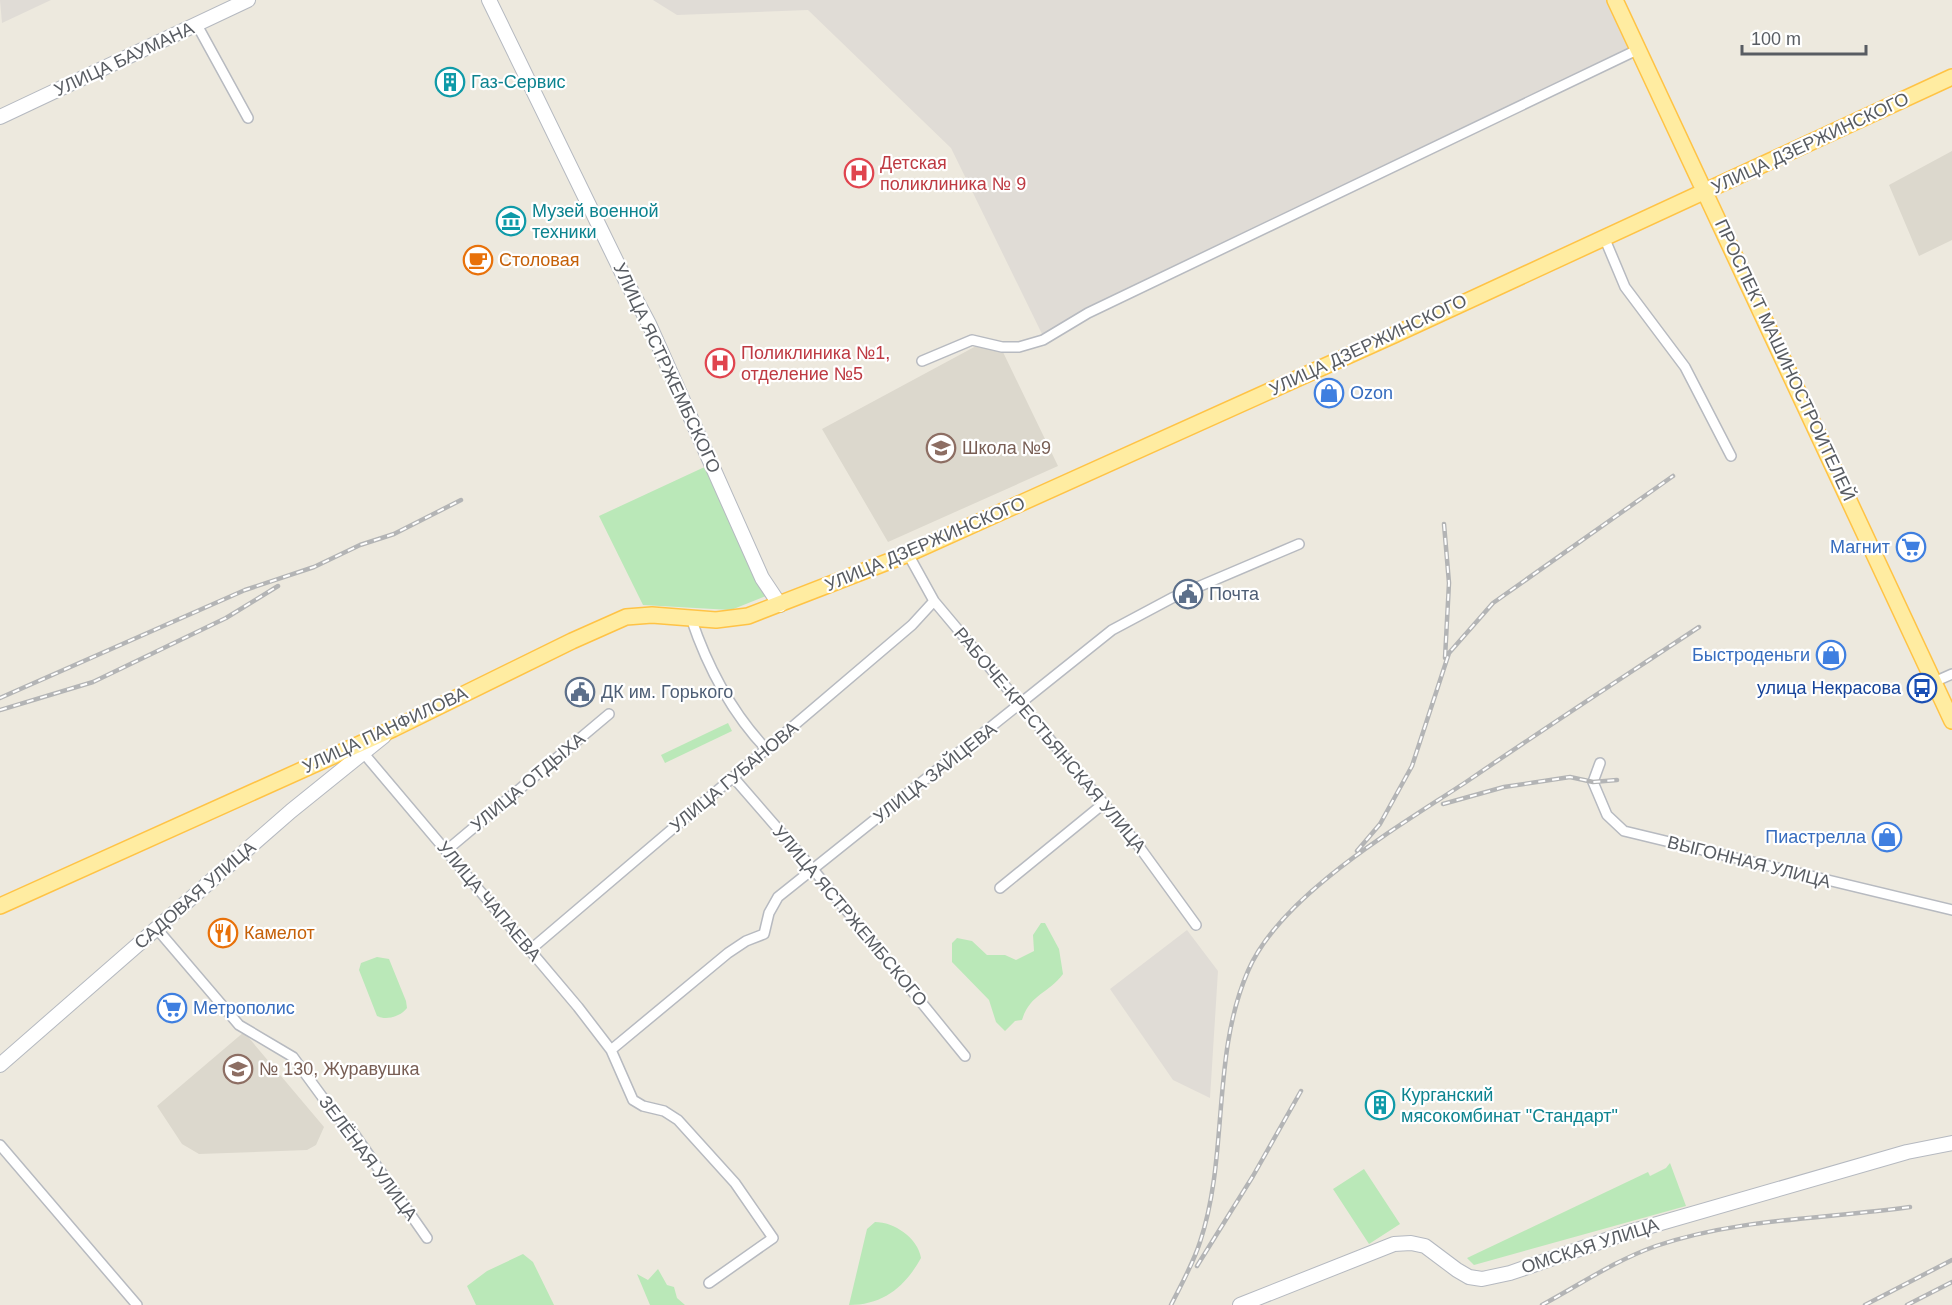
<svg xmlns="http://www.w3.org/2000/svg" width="1952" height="1305" font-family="Helvetica,sans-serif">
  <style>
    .industrial { fill: #e0dcd6 }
    .education { fill: #dcd8cd }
    .green { fill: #bae8b8 }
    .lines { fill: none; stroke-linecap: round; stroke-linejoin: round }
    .street-casing { stroke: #b7bac0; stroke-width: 12 }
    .secondary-casing { stroke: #b5b9c0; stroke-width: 16 }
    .primary-casing { stroke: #ffc345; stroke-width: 18 }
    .street { stroke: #fff; stroke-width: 9 }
    .secondary { stroke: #fff; stroke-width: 14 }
    .primary { stroke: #ffeca1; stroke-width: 15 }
    .rail-casing { stroke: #b3b4b5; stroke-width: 4.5 }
    .rail { stroke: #fff; stroke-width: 2; stroke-dasharray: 7; stroke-linecap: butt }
    .labels { text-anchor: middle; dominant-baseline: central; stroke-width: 4.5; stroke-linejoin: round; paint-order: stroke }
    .street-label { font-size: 18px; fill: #585c62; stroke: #fff }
    .culture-label { font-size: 18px; fill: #0d838f; stroke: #fff; text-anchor: start }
    .health-label { font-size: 18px; fill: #be3a42; stroke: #fff; text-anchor: start }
    .food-label { font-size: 18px; fill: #c56008; stroke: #fff; text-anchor: start }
    .shop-label { font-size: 18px; fill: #366cbe; stroke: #fff; text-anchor: end }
    .education-label { font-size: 18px; fill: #785e54; stroke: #fff; text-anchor: start }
    .service-label { font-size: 18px; fill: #4e5e75; stroke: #fff; text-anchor: start }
    .transit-label { font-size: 18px; fill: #164399; stroke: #fff; text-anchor: end }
  </style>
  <rect width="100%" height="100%" fill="#ede9de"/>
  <path class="industrial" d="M 0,0 L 51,0 L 2,23 Z
    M 653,0 L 1612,0 L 1633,46 L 1042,334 L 951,148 L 808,10 L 677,15 Z
    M 1187,930 L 1218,971 L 1210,1098 L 1173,1080 L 1110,989 Z"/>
  <path class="education" d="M 1952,151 L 1952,240 L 1919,256 L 1889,185 Z
    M 978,345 L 1002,350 L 1058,466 L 888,542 L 822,429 Z
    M 244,1032 L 324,1127 L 316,1145 L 307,1150 L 199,1154 L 182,1144 L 157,1106 Z"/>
  <path class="green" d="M 711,464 L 766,596 L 731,610 L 643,605 L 599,516 Z
    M 728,723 L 732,731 L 665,763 L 661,755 Z
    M 1041,923 L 1045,923 L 1059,949 L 1063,974 C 1048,994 1030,994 1022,1020 L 1015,1021 L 1005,1031 L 996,1022 L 989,1000 L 952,962 L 952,943 L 957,938 L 972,941 L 987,955 L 1005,955 L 1016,960 L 1034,951 L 1033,935 Z
    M 377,957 L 389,959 L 406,1001 L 407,1008 C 401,1016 387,1021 377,1016 L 359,970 L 361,963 Z
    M 1670,1163 L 1686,1206 L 1474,1265 L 1467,1258 L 1648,1172 L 1650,1176 L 1666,1168 Z
    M 1364,1169 L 1400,1224 L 1369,1244 L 1333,1189 Z
    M 875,1222 C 894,1222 918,1238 921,1258 C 905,1287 883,1305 849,1305 L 867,1229 Z
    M 523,1254 L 533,1262 L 554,1305 L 476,1305 L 467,1286 L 487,1271 Z
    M 658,1269 L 667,1285 L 674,1287 L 677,1298 L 685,1305 L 650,1305 L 637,1274 L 648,1280 Z"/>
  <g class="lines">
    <g class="street-casing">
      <path id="street" d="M 197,25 L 248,118
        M 1604,237 L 1625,287 L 1685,367 L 1731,456
        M 922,361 L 972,340 L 1002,347 L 1019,347 L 1043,340 L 1088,313 L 1639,49
        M 908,554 L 934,601 L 1135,841 L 1196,925
        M 691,618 C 707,666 732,713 767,750
        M 1934,682 L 1952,674
        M 360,749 L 578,1007 L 611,1050 L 633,1100 L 643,1106 L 664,1111 L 678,1120 L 735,1183 L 773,1238 L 709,1283
        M 1600,763 L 1593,782 L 1607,815 L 1624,831 L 1952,910
        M 733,777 L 812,868 L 965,1056
        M 447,850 L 609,714
        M 1000,888 L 1103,804
        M 157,929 L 239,1025 L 293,1057 L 337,1117 L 355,1135 L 427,1238
        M 530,950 L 912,625 L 934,601
        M 611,1050 L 728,953 L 746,941 L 764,934 L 769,913 L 778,897 L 1112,630 L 1172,598 L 1299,544
        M 0,1145 L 137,1305"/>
    </g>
    <g class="secondary-casing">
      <path id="secondary" d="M 489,0 L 625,279 L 649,324 L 762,578 L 780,605
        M 0,117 L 248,0
        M 0,1065 L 291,811 L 384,736
        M 1240,1305 L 1394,1244 L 1411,1243 L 1425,1246 L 1457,1270 L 1469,1277 L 1482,1279 L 1510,1273 L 1626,1233 L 1907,1152 L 1952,1143"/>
    </g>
    <g class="primary-casing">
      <path id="primary" d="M 1615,0 L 1952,721
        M 0,906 L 393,729 L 572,641 L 626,617 L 652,615 L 716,620 L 748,616 L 908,554 L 1394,335 L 1952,77"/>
    </g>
    <use href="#street" class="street"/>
    <use href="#secondary" class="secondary"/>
    <use href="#primary" class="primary"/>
    <g class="rail-casing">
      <path id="rail" d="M 1444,524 L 1449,583 L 1445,658
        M 0,698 L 245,590 L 314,567 L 360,545 L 394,534 L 461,500
        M 0,710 L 93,682 L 226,618 L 278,586
        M 1443,804 L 1504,787 L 1570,777 L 1593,782 L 1617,780
        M 1357,851 L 1380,824 L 1412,766 L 1449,653 L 1493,603 L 1673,476
        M 1197,1266 L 1253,1176 L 1301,1091
        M 1171,1305 C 1181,1285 1193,1264 1200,1242 C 1229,1155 1211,1056 1248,971 C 1281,894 1400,826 1469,780 C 1545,728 1622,678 1699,627
        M 1542,1305 C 1579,1285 1616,1260 1656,1246 C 1739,1218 1825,1219 1910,1207
        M 1865,1305 L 1952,1260
        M 1907,1305 L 1952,1282"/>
    </g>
    <use href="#rail" class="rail"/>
  </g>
  <defs>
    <g id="building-ring" transform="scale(1.5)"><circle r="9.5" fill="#fff" stroke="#0f9aa8" stroke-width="1.5"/><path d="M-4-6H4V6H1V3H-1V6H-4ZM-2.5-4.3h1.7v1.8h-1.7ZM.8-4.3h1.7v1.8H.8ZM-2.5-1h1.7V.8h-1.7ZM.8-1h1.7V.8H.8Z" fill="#0f9aa8"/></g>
    <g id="hospital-ring" transform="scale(1.5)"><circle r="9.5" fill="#fff" stroke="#e0444e" stroke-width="1.5"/><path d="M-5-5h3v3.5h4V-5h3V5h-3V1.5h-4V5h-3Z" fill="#e0444e"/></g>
    <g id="museum-ring" transform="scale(1.5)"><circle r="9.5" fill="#fff" stroke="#0f9aa8" stroke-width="1.5"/><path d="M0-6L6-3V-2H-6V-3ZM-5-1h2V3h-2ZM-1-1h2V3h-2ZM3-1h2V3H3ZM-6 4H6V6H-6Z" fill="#0f9aa8"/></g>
    <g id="cafe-ring" transform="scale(1.5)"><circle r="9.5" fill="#fff" stroke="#e8710a" stroke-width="1.5"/><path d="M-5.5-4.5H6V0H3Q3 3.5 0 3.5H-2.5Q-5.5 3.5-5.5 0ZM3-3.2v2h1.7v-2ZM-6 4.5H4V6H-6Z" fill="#e8710a"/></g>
    <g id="shop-ring" transform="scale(1.5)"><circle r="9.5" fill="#fff" stroke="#3f7fe0" stroke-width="1.5"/><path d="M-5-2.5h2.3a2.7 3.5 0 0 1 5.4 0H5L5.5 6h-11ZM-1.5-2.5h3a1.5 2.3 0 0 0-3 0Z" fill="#3f7fe0"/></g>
    <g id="school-ring" transform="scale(1.5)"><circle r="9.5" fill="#fff" stroke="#8d6e63" stroke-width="1.5"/><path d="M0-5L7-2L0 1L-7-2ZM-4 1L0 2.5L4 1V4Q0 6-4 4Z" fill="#8d6e63"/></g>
    <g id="supermarket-ring" transform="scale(1.5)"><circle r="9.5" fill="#fff" stroke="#3f7fe0" stroke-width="1.5"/><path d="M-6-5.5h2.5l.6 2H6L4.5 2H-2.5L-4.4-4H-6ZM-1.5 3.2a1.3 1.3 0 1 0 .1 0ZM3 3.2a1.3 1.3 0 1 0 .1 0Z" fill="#3f7fe0"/></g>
    <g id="civic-ring" transform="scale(1.5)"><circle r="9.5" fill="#fff" stroke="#5c6f8a" stroke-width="1.5"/><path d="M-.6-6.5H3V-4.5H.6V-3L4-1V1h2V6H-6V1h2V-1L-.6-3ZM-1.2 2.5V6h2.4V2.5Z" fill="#5c6f8a"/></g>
    <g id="bus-ring" transform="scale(1.5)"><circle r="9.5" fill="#fff" stroke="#1a4fb4" stroke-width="1.5"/><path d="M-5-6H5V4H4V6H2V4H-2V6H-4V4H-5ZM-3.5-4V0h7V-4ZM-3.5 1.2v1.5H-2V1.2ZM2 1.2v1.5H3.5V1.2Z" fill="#1a4fb4"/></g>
    <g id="restaurant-ring" transform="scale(1.5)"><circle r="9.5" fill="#fff" stroke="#e8710a" stroke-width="1.5"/><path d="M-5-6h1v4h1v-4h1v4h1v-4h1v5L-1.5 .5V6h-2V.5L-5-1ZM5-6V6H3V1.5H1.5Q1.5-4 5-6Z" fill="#e8710a"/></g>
  </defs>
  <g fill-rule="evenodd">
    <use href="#building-ring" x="450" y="82"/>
    <use href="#hospital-ring" x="859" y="173"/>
    <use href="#museum-ring" x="511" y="221"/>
    <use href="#cafe-ring" x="478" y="260"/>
    <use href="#hospital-ring" x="720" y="363"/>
    <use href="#shop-ring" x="1329" y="393"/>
    <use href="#school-ring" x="941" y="448"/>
    <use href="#supermarket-ring" x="1911" y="547"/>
    <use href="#civic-ring" x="1188" y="594"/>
    <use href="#shop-ring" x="1831" y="655"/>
    <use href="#bus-ring" x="1922" y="688"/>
    <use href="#civic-ring" x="580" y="692"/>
    <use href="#shop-ring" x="1887" y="837"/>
    <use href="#restaurant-ring" x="223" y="933"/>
    <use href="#supermarket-ring" x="172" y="1008"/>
    <use href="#school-ring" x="238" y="1069"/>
    <use href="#building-ring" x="1380" y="1105"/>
  </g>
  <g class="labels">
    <g class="street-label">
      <text transform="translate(124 59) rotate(-25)">УЛИЦА БАУМАНА</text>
      <text transform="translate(1810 143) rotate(-25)">УЛИЦА ДЗЕРЖИНСКОГО</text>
      <text transform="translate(1368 345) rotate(-25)">УЛИЦА ДЗЕРЖИНСКОГО</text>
      <text transform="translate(1785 360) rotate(65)">ПРОСПЕКТ МАШИНОСТРОИТЕЛЕЙ</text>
      <text transform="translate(667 368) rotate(65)">УЛИЦА ЯСТРЖЕМБСКОГО</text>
      <text transform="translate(925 544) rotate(-23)">УЛИЦА ДЗЕРЖИНСКОГО</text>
      <text transform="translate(385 730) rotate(-25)">УЛИЦА ПАНФИЛОВА</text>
      <text transform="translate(1050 740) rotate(50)">РАБОЧЕ-КРЕСТЬЯНСКАЯ УЛИЦА</text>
      <text transform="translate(935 773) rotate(-38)">УЛИЦА ЗАЙЦЕВА</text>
      <text transform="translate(734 777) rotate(-40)">УЛИЦА ГУБАНОВА</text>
      <text transform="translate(528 782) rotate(-40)">УЛИЦА ОТДЫХА</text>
      <text transform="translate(1749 862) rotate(14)">ВЫГОННАЯ УЛИЦА</text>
      <text transform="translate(195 895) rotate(-41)">САДОВАЯ УЛИЦА</text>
      <text transform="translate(489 901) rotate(50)">УЛИЦА ЧАПАЕВА</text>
      <text transform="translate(850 916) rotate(50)">УЛИЦА ЯСТРЖЕМБСКОГО</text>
      <text transform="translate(368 1158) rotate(53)">ЗЕЛЁНАЯ УЛИЦА</text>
      <text transform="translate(1590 1246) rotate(-18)">ОМСКАЯ УЛИЦА</text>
    </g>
    <g class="culture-label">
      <text x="471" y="82">Газ-Сервис</text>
      <text x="532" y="211">Музей военной<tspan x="532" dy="21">техники</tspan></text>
      <text x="1401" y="1095">Курганский<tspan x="1401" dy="21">мясокомбинат "Стандарт"</tspan></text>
    </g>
    <g class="health-label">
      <text x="880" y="163">Детская<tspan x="880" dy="21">поликлиника № 9</tspan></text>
      <text x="741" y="353">Поликлиника №1,<tspan x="741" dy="21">отделение №5</tspan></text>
    </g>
    <g class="food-label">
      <text x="499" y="260">Столовая</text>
      <text x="244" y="933">Камелот</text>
    </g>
    <g class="shop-label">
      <text x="1350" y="393" text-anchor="start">Ozon</text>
      <text x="1890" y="547">Магнит</text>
      <text x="1810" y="655">Быстроденьги</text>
      <text x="1866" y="837">Пиастрелла</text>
      <text x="193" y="1008" text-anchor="start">Метрополис</text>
    </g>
    <g class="education-label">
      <text x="962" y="448">Школа №9</text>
      <text x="259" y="1069">№ 130, Журавушка</text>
    </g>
    <g class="service-label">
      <text x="1209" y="594">Почта</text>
      <text x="601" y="692">ДК им. Горького</text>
    </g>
    <g class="transit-label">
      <text x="1901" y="688">улица Некрасова</text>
    </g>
  </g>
  <path d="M1742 45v9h124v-9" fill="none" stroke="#585c62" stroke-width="3"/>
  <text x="1751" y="45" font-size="18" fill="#585c62" stroke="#ffffff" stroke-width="4.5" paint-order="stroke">100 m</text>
</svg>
